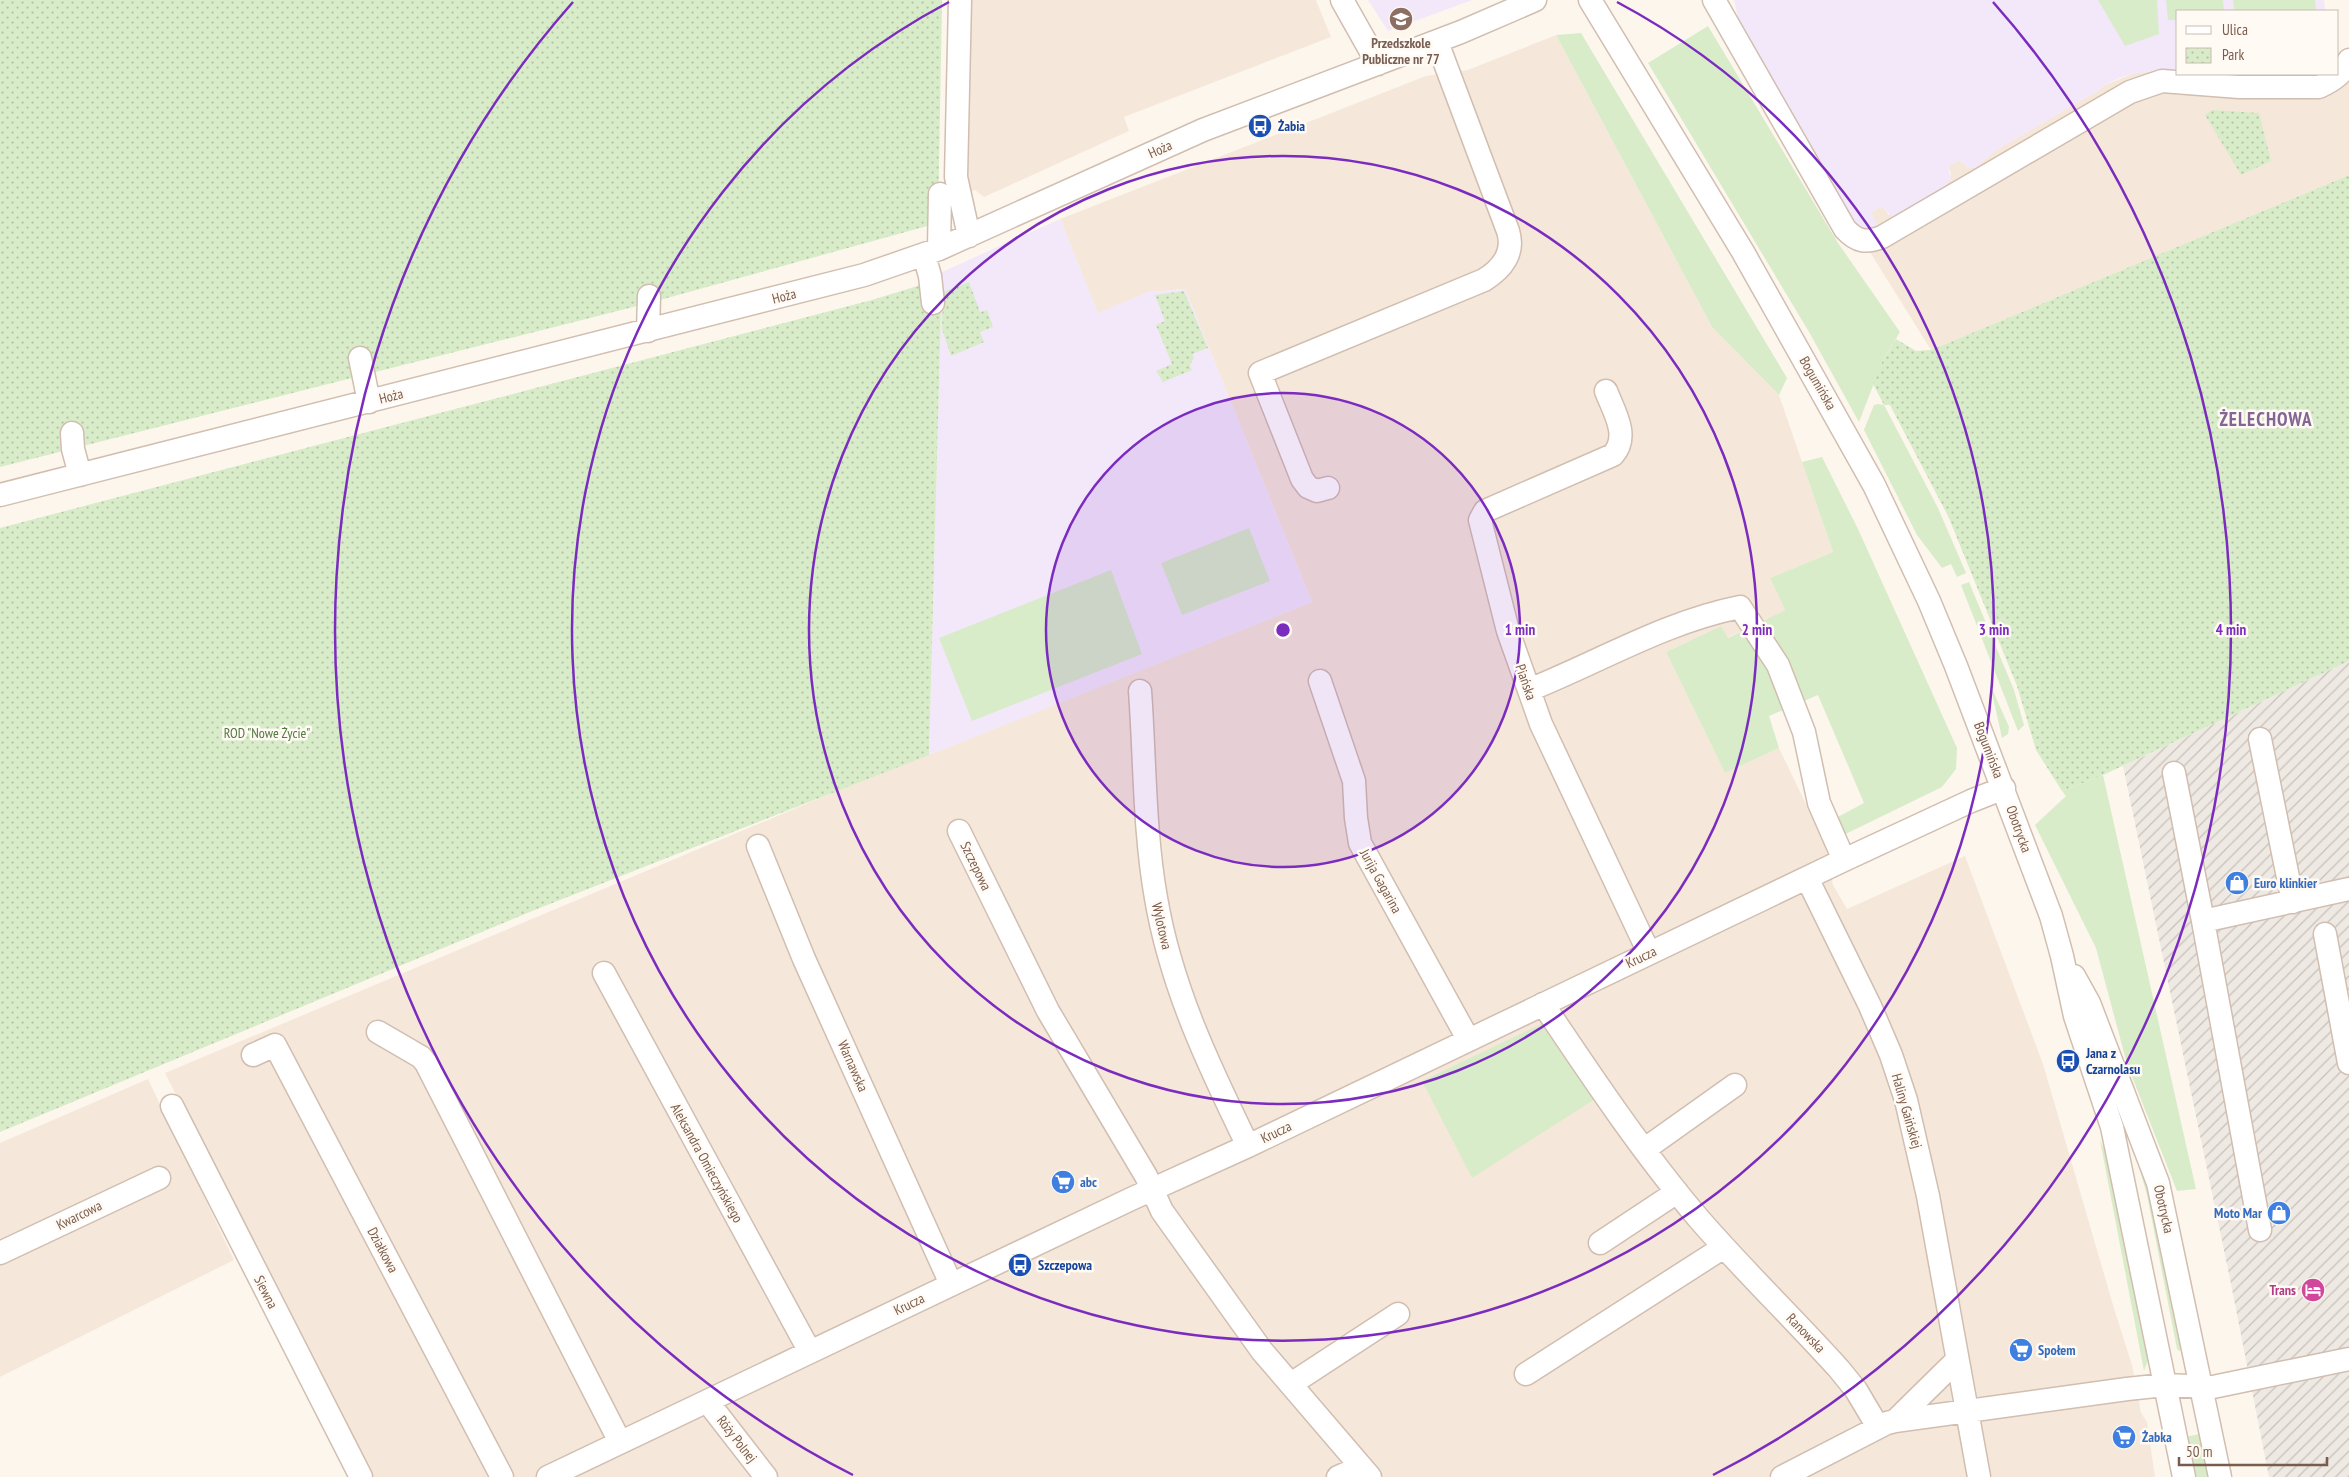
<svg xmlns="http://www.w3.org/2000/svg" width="2349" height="1477" font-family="'PT Sans Narrow',sans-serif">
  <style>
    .residential { fill: #f5e8da }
    .industrial { fill: url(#industrial-furrows) }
    .education { fill: #f3e8fa }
    .grass { fill: #d8ecc9 }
    .park { fill: url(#park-dots) }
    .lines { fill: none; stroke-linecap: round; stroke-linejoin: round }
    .minor-casing { stroke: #d1beb0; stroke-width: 25 }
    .minor { stroke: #fff; stroke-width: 22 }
    .ring { fill: none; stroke: #7b2cbf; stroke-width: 2.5 }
    .labels { text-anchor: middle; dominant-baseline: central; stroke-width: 5; stroke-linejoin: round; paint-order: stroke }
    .education-label { font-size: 14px; font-weight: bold; fill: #785e54; stroke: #fffaf3 }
    .transit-label { font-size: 14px; font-weight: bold; fill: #164399; stroke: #fffaf3; text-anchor: start }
    .street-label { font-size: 14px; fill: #7a5c4d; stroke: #fffaf3 }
    .park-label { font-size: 14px; fill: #537a41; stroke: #fffaf3 }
    .shop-label { font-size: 14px; font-weight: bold; fill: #366cbe; stroke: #fffaf3; text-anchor: start }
    .hotel-label { font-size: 14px; font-weight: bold; fill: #b23c85; stroke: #fffaf3; text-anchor: end }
    .district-label { font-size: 19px; font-weight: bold; letter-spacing: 1px; fill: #846695; stroke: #fffaf3 }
    .centre { fill: #7b2cbf; stroke: #fffaf3; stroke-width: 2.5 }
    .ring-label { font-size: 15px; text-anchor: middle; font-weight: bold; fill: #7b2cbf; stroke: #fffaf3; stroke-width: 5; stroke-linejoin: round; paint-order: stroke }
  </style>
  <defs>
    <pattern id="industrial-furrows" width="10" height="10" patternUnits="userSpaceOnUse" patternTransform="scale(1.25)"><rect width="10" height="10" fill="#efe9e4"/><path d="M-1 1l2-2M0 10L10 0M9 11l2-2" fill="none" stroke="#c7c0bb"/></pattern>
    <pattern id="park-dots" width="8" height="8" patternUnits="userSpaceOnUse" patternTransform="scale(1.25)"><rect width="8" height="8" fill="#d8ecc9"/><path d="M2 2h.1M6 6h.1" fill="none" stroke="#b4c2a5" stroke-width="1.8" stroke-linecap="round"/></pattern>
  </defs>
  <rect width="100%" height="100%" fill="#fdf6ec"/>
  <path class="residential" d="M 951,0 L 1316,0 L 1331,37 L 1124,117 L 1129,131 L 984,197 L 975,190 L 946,201 Z
    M 1556,35 L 1712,327 L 1779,395 L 1833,552 L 1770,578 L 1785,610 L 1727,638 L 1721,626 L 1666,652 L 1725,773 L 1779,748 L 1825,844 L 1833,885 L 1847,909 L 1965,856 L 2043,1064 L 2113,1305 L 2132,1365 L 2141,1413 L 2147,1422 L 2155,1477 L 372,1477 L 274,1290 L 165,1073 L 856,783 L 1312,602 L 1185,289 L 1148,292 L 1098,314 L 1060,219 L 1426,76 L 1468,70 Z
    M 2338,67 L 2349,83 L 2349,175 L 1931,350 L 1860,236 L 1877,226 L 1871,212 L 1882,206 L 1889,215 L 1941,189 L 1947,183 L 1951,174 L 1948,166 L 1959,160 L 1969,168 L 1975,168 L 1996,150 L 2099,90 L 2103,86 L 2134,73 L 2170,70 L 2178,70 L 2178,74 L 2297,76 L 2338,74 Z
    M 148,1079 L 234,1260 L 0,1377 L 0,1143 Z"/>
  <path class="industrial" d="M 2349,661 L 2349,1477 L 2269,1477 L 2231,1284 L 2123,766 Z"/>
  <path class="education" d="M 1368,0 L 1472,0 L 1388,31 Z
    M 1734,0 L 2324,0 L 2325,11 L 2178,11 L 2178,70 L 2134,73 L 2119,78 L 2103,86 L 2099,90 L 1996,150 L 1975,168 L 1969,168 L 1959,160 L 1948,166 L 1951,179 L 1941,189 L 1892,217 L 1882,206 L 1871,212 L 1878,226 L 1860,236 L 1741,30 Z
    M 1060,219 L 1098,313 L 1148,292 L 1185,289 L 1312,602 L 929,755 L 942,272 Z"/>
  <path class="grass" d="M 2098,0 L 2157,0 L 2159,34 L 2125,46 Z
    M 2166,0 L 2223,0 L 2224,11 L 2178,11 L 2178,20 L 2168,20 Z
    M 2233,0 L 2315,0 L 2316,11 L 2234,11 Z
    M 1708,26 L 1838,243 L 1900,332 L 1883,360 L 1859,422 L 1809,332 L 1648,63 Z
    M 1581,33 L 1787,378 L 1779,395 L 1712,327 L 1556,35 Z
    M 1878,404 L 1884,405 L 1938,508 L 1966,573 L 1957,577 L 1951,564 L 1942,568 L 1917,535 L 1864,430 L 1874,405 Z
    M 1822,457 L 1858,529 L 1957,748 L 1956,769 L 1942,787 L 1825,844 L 1817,828 L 1864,803 L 1818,695 L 1769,716 L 1779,748 L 1725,773 L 1666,652 L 1721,626 L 1728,638 L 1785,610 L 1770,578 L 1833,552 L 1802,462 Z
    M 1249,528 L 1270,581 L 1182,615 L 1161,563 Z
    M 1111,570 L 1142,654 L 972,721 L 939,638 Z
    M 1969,582 L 2014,690 L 2024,725 L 2018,731 L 1961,585 Z
    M 1990,684 L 2009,727 L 2008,734 L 2002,738 Z
    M 2103,775 L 2196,1189 L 2177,1191 L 2127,1064 L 2096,948 L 2035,825 L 2066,796 L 2062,791 Z
    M 1541,1024 L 1595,1099 L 1472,1178 L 1422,1081 Z
    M 2100,1140 L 2107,1156 L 2148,1360 L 2144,1371 Z
    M 2143,1164 L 2182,1349 L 2179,1351 L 2177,1349 L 2147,1195 L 2139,1167 Z
    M 2200,1434 L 2208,1477 L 2194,1477 L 2185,1437 Z"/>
  <path class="park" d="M 0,0 L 942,0 L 938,223 L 649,303 L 0,467 Z
    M 2212,110 L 2259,113 L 2271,161 L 2241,175 L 2205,115 Z
    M 2349,175 L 2349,661 L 2103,775 L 2062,791 L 2036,750 L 2017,686 L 1949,518 L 1890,405 L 1884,405 L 1873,384 L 1883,360 L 1896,339 L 1916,351 L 1931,350 Z
    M 942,272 L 929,755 L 537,909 L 0,1132 L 0,528 L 872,300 L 924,284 L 930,276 Z
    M 969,282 L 980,312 L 987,310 L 993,327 L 980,332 L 984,342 L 951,356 L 942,329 L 943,292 Z
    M 1184,291 L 1208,348 L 1192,354 L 1194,358 L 1190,365 L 1192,370 L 1163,382 L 1156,371 L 1172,364 L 1156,325 L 1165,321 L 1155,295 Z"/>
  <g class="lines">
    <g class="minor-casing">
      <path id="minor" d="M 960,0 L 956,177 L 969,236
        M 1342,0 L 1378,64
        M 1590,0 L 1743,252 L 1874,485 L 1929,601 L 1956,666 L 2051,916 L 2062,956 L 2075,1016 L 2112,1127 L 2184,1477
        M 1714,0 L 1845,229 C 1857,242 1866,243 1882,237 L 2130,92 L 2162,81 L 2239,87 L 2319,87 C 2332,81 2343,74 2349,60
        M 939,249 L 940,194
        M 924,255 L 930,276 L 933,303
        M 648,331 L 649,296
        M 360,358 L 369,402
        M 1606,391 C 1614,412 1630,436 1613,455 L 1485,511 L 1480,520 L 1508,631 L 1541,724 L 1649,953
        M 72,433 L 73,449 L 80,475
        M 1328,488 L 1317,491 L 1308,487 L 1302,479 L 1260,373 L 1484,280 C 1502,269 1515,253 1508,231 L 1437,42
        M 0,495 L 864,275 L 939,249 L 1203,130 L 1461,32 L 1535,0
        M 1320,681 L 1354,781 L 1356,818 L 1360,843 L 1468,1039
        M 1529,690 C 1599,662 1665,622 1740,607 L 1778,665 L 1804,732 L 1819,803 L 1844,860
        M 1140,691 C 1145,759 1144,831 1156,898 C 1171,987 1209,1066 1248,1146
        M 2260,739 L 2293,902
        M 2174,773 L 2203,921
        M 959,831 L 1048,1011 L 1146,1176 L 1162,1211 L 1262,1351 L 1370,1477
        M 758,846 L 804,959 L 951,1284
        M 1807,878 L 1870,1006 L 1891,1055 L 1906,1100 L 1928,1196 L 1979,1477
        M 2325,934 L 2349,1063
        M 604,973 L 810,1352
        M 2074,976 L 2089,1003 L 2158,1183 L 2220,1477
        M 1543,1004 C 1592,1077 1642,1152 1699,1219 C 1744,1271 1793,1318 1839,1369 L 1856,1390 L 1878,1427
        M 378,1032 L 421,1057 L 426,1063 L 620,1442
        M 253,1055 L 275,1045 L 502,1477
        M 172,1106 L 361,1477
        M 1645,1149 L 1735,1085
        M 2260,1230 L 2203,921 L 2349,889
        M 1600,1243 L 1677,1192
        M 0,1253 L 159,1178
        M 1526,1374 L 1724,1247
        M 1291,1384 L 1398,1314
        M 707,1401 L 766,1477
        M 1895,1421 L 1957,1360
        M 548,1477 L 1131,1199 L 1248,1146 L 1844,860 L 1971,801 L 2004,788
        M 1338,1477 L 1361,1467
        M 1782,1477 L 1887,1423 L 1895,1421 L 2127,1389 L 2165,1385 L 2213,1387 L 2349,1359"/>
    </g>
    <use href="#minor" class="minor"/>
  </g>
  <circle cx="1283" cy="630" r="237" fill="#7b2cbf" fill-opacity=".12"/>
  <g class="ring">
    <circle cx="1283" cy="630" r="237"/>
    <circle cx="1283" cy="630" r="474"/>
    <path d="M1617 2A711 711 0 1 1 949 2"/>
    <path d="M853 1475A948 948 0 0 1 573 2M1993 2A948 948 0 0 1 1713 1475"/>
  </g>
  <defs>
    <g id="school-disc" transform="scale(1.25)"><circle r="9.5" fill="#8d6e63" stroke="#fffaf3"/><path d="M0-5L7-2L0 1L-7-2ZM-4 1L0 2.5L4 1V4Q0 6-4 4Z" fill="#fff"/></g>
    <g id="bus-disc" transform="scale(1.25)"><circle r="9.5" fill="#1a4fb4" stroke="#fffaf3"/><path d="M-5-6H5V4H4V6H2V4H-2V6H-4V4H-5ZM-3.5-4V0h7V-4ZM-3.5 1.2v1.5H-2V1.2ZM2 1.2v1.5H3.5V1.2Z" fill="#fff"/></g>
    <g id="shop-disc" transform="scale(1.25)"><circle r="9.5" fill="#3f7fe0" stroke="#fffaf3"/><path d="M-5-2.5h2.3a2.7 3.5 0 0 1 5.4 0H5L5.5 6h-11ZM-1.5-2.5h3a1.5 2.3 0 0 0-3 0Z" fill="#fff"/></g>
    <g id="supermarket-disc" transform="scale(1.25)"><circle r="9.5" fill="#3f7fe0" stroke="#fffaf3"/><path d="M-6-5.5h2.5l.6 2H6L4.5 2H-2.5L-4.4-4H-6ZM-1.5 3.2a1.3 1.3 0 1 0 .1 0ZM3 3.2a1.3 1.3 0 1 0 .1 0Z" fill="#fff"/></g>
    <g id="hotel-disc" transform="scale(1.25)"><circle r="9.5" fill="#d1479c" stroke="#fffaf3"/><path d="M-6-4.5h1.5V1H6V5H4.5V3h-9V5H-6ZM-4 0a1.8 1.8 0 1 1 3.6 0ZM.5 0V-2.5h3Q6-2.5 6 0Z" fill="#fff"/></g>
  </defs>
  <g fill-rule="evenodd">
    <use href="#school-disc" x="1401" y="19"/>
    <use href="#bus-disc" x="1260" y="126"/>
    <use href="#shop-disc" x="2237" y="883"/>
    <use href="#bus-disc" x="2068" y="1061"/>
    <use href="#supermarket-disc" x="1063" y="1182"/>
    <use href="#shop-disc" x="2279" y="1213"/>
    <use href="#bus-disc" x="1020" y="1265"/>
    <use href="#hotel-disc" x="2313" y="1290"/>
    <use href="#supermarket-disc" x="2021" y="1350"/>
    <use href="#supermarket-disc" x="2124" y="1437"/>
  </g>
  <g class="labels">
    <g class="education-label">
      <text x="1401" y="43">Przedszkole<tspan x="1401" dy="16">Publiczne nr 77</tspan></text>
    </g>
    <g class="transit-label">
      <text x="1278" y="126">Żabia</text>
      <text x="2086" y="1053">Jana z<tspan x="2086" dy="16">Czarnolasu</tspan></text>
      <text x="1038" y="1265">Szczepowa</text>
    </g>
    <g class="street-label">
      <text transform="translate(1160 149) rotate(-24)">Hoża</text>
      <text transform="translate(784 296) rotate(-14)">Hoża</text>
      <text transform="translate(1818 383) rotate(60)">Bogumińska</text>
      <text transform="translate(391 396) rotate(-14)">Hoża</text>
      <text transform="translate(1526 682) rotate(71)">Piańska</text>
      <text transform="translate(1989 750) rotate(69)">Bogumińska</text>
      <text transform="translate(2019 829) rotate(70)">Obotrycka</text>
      <text transform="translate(976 866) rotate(64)">Szczepowa</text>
      <text transform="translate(1381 881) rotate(61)">Jurija Gagarina</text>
      <text transform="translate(1162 926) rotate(77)">Wylotowa</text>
      <text transform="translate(1641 957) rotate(-26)">Krucza</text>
      <text transform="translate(853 1066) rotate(66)">Warnawska</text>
      <text transform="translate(1907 1111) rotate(74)">Haliny Gaińskiej</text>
      <text transform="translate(1276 1132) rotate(-26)">Krucza</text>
      <text transform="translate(707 1163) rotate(61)">Aleksandra Omieczyńskiego</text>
      <text transform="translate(2164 1209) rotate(77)">Obotrycka</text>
      <text transform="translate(79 1215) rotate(-26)">Kwarcowa</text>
      <text transform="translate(383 1250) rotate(62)">Działkowa</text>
      <text transform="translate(266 1292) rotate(63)">Siewna</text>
      <text transform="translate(909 1304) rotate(-26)">Krucza</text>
      <text transform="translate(1806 1333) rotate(46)">Ranowska</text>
      <text transform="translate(737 1439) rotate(52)">Róży Polnej</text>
    </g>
    <g class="park-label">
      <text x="267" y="733">ROD "Nowe Życie"</text>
    </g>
    <g class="shop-label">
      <text x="2254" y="883">Euro klinkier</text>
      <text x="1080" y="1182">abc</text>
      <text x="2262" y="1213" text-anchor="end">Moto Mar</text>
      <text x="2038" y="1350">Społem</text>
      <text x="2142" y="1437">Żabka</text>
    </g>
    <g class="hotel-label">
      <text x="2296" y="1290">Trans</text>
    </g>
    <g class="district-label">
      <text x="2266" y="419">ŻELECHOWA</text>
    </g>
  </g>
  <circle cx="1283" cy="630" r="8" class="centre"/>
  <g class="ring-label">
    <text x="1520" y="635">1 min</text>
    <text x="1757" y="635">2 min</text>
    <text x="1994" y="635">3 min</text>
    <text x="2231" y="635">4 min</text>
  </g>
  <rect x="2176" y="10" width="162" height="65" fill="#fffaf3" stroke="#cabbb1"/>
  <rect x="2186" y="26" width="25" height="8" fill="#ffffff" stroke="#cabbb1"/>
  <text x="2222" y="35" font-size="15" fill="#7a5c4d">Ulica</text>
  <rect x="2186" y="48" width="25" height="15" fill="url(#park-dots)" stroke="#cabbb1"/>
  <text x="2222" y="60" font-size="15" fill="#7a5c4d">Park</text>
  <path d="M2179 1457v8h148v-8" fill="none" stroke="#7a5c4d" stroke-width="2.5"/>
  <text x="2186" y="1457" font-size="15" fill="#7a5c4d" stroke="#fffaf3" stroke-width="4" paint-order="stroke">50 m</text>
</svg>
